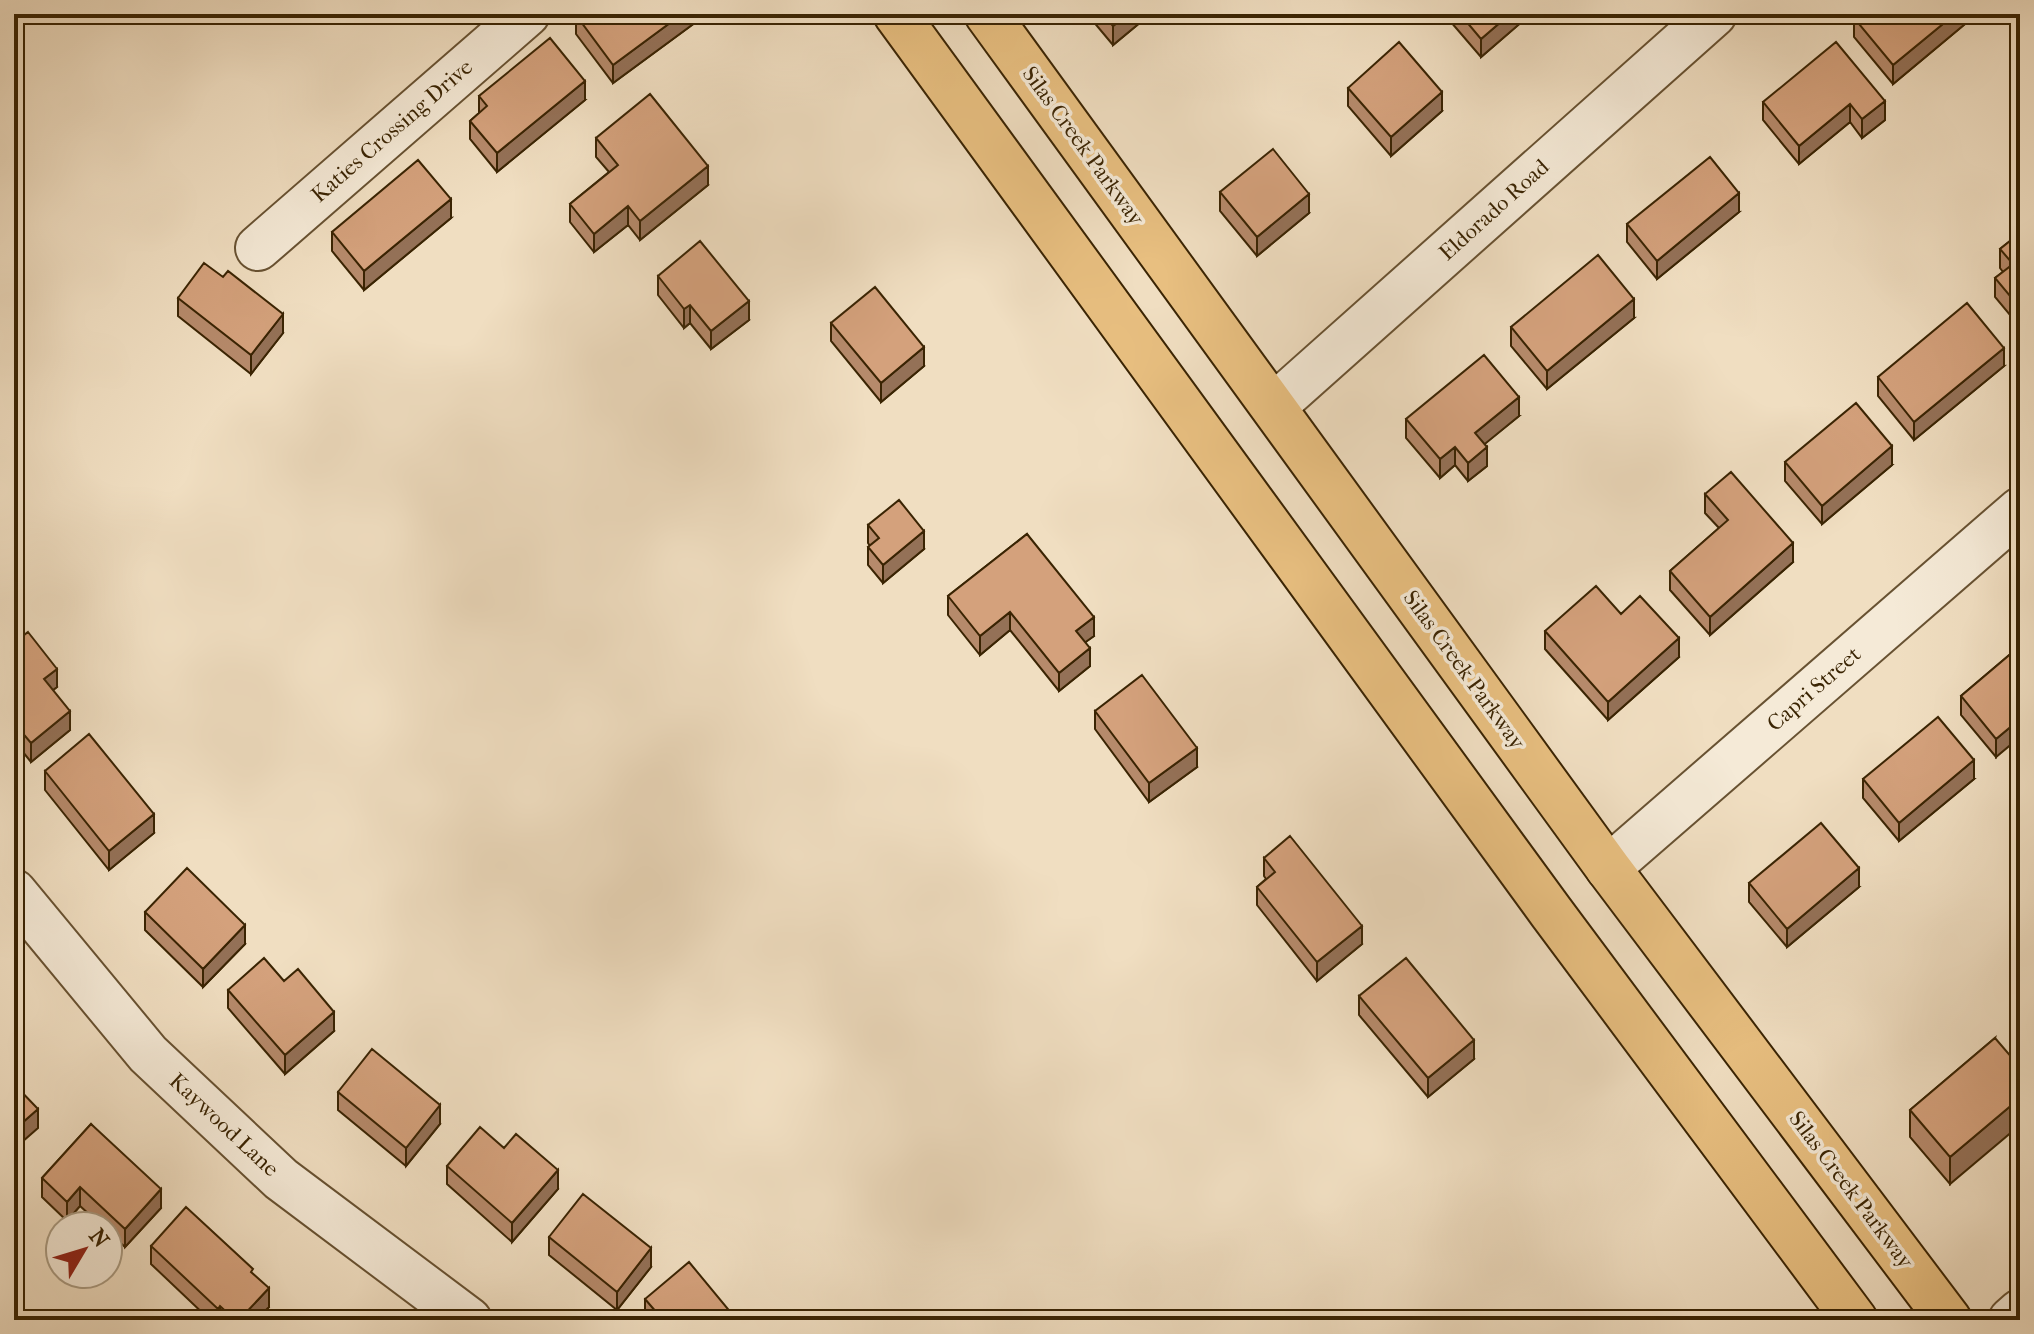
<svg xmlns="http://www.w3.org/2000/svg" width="2034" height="1334" font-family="'IM FELL French Canon',serif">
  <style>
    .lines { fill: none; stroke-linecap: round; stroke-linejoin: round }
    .minor-casing { stroke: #685232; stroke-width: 48 }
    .tertiary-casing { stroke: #685232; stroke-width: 48 }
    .primary-casing { stroke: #3a2403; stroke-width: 48 }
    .minor { stroke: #f5ead7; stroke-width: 44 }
    .tertiary { stroke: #f5ead7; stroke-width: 44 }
    .primary { stroke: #e8bf80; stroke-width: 44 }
    .wall { fill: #b68a6b; stroke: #3a2403; stroke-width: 2 }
    .shaded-wall { fill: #947157; stroke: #3a2403; stroke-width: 2 }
    .building { fill: #d4a17c; stroke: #3a2403; stroke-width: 2 }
    .labels { text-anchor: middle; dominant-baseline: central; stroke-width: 7; stroke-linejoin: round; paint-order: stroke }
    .street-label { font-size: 22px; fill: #3a2403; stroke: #f5ead7 }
  </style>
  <rect width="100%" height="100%" fill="#f0dec1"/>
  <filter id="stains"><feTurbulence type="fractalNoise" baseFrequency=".0025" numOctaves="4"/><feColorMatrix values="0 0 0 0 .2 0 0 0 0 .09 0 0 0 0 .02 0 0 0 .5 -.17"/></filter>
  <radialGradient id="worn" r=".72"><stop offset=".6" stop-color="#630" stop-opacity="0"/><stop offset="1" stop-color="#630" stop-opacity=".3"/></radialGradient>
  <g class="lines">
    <g class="minor-casing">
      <path id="minor" d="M 258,248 L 527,14
        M 1274,406 L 1714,14
        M 1608,868 L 2020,510
        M 14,892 L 148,1054 L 281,1179 L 469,1320"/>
    </g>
    <g class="tertiary-casing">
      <path id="tertiary" d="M 2011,1320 L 2020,1312"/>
    </g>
    <g class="primary-casing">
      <path id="primary" d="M 896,14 L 1551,912 L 1855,1320
        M 987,14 L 1608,868 L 1949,1320"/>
    </g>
    <use href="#minor" class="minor"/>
    <use href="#tertiary" class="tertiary"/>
    <use href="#primary" class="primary"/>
  </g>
  <path class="wall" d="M 696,14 L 696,22 L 613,83 L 576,34 L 576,15 Z
    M 1087,14 L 1142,14 L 1142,21 L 1113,45 Z
    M 1444,14 L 1531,14 L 1481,57 Z
    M 1977,14 L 1893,84 L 1854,37 L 1854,18 Z
    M 1348,88 L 1442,111 L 1391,156 L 1348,106 Z
    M 479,96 L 585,100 L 497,172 L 470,139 L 470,121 L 479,113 Z
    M 1885,101 L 1885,120 L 1862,138 L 1850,122 L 1799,164 L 1763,120 L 1763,102 Z
    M 596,138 L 708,185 L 640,240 L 628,225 L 594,252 L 570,222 L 570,204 L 609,172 L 596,157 Z
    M 1220,192 L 1309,213 L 1257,256 L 1220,211 Z
    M 1739,212 L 1657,279 L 1627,242 L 1627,224 Z
    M 451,218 L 364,290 L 332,251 L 332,232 Z
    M 2020,233 L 2020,327 L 1995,297 L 1995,278 L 2003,272 L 2000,268 L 2000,249 Z
    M 658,276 L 749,320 L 711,349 L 690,323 L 684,328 L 658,295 Z
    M 178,298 L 283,333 L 251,374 L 178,316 Z
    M 1634,318 L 1547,389 L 1511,346 L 1511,327 Z
    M 831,323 L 924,366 L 881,402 L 831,341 Z
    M 2004,366 L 1914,440 L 1878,396 L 1878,377 Z
    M 1519,416 L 1484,444 L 1487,466 L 1468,481 L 1455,465 L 1440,478 L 1406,438 L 1406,419 Z
    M 1785,462 L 1892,465 L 1822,524 L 1785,481 Z
    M 1705,494 L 1793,562 L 1710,635 L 1670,590 L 1670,571 L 1719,528 L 1705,513 Z
    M 868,525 L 924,549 L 883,583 L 868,565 L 868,547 L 870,546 L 868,543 Z
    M 1027,534 L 1094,636 L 1085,642 L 1090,666 L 1059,691 L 1010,630 L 980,655 L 948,615 L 948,596 Z
    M 1621,614 L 1679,657 L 1608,720 L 1545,649 L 1545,631 Z
    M 14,643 L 57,687 L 53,690 L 70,730 L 31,762 L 14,741 Z
    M 2020,646 L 1996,757 L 1961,715 L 1961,696 Z
    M 1095,711 L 1197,767 L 1149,802 L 1095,729 Z
    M 45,771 L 154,833 L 109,870 L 45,790 Z
    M 1863,779 L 1974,779 L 1899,841 L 1863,798 Z
    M 1264,858 L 1362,944 L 1317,981 L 1257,905 L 1257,887 L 1266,879 L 1264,876 Z
    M 1749,883 L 1859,887 L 1787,947 L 1749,902 Z
    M 145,912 L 245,944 L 203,987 L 145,930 Z
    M 228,990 L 334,1031 L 285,1074 L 228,1008 Z
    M 1359,996 L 1474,1059 L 1428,1097 L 1359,1015 Z
    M 1995,1038 L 1950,1184 L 1910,1137 L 1910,1110 Z
    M 338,1092 L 440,1124 L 406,1166 L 338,1110 Z
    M 91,1124 L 161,1208 L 125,1247 L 108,1231 L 108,1226 L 102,1226 L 80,1206 L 67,1221 L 42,1197 L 42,1178 Z
    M 504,1148 L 558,1189 L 512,1242 L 447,1184 L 447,1166 Z
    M 549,1237 L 651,1267 L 617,1310 L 549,1255 Z
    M 151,1246 L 253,1274 L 269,1307 L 256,1320 L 210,1320 L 151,1264 Z
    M 645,1299 L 737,1320 L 647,1320 L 645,1317 Z"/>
  <path class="shaded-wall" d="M 682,14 L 696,14 L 696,22 L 613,83 L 613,65 Z
    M 1128,14 L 1142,14 L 1142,21 L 1113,45 L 1113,26 Z
    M 1510,14 L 1531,14 L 1481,57 L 1481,39 Z
    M 1955,14 L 1977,14 L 1893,84 L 1893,65 Z
    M 585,81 L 585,100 L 497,172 L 497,153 Z
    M 1442,92 L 1442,111 L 1391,156 L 1391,137 Z
    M 1885,101 L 1885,120 L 1862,138 L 1862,119 Z
    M 1850,104 L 1850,122 L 1799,164 L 1799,146 Z
    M 708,166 L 708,185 L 640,240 L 640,221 Z
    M 1739,193 L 1739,212 L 1657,279 L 1657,261 Z
    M 1309,194 L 1309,213 L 1257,256 L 1257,237 Z
    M 451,199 L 451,218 L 364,290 L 364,271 Z
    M 628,206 L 628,225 L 594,252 L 594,234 Z
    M 1634,299 L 1634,318 L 1547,389 L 1547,371 Z
    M 749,301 L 749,320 L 711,349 L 711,331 Z
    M 690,305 L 690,323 L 684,328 L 684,309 Z
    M 283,314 L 283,333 L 251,374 L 251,355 Z
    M 924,347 L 924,366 L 881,402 L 881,383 Z
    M 2004,348 L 2004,366 L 1914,440 L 1914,422 Z
    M 1519,397 L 1519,416 L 1475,452 L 1475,433 Z
    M 1892,446 L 1892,465 L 1822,524 L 1822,506 Z
    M 1455,447 L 1455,465 L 1440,478 L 1440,459 Z
    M 1487,447 L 1487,466 L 1468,481 L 1468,463 Z
    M 924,531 L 924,549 L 883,583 L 883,565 Z
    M 1793,543 L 1793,562 L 1710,635 L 1710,617 Z
    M 1010,612 L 1010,630 L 980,655 L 980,636 Z
    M 1094,617 L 1094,636 L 1076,649 L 1076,631 Z
    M 1679,638 L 1679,657 L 1608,720 L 1608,702 Z
    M 1090,648 L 1090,666 L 1059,691 L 1059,673 Z
    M 57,669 L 57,687 L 44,697 L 44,679 Z
    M 70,711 L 70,730 L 31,762 L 31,743 Z
    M 2020,719 L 2020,737 L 1996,757 L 1996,739 Z
    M 1197,748 L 1197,767 L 1149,802 L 1149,783 Z
    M 1974,760 L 1974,779 L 1899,841 L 1899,823 Z
    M 154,814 L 154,833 L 109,870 L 109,851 Z
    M 1859,868 L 1859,887 L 1787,947 L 1787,929 Z
    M 245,925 L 245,944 L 203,987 L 203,969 Z
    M 1362,926 L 1362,944 L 1317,981 L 1317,962 Z
    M 334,1012 L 334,1031 L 285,1074 L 285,1055 Z
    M 1474,1040 L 1474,1059 L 1428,1097 L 1428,1078 Z
    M 2020,1098 L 2020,1125 L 1950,1184 L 1950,1157 Z
    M 440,1105 L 440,1124 L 406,1166 L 406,1148 Z
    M 38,1109 L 38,1128 L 14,1149 L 14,1130 Z
    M 558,1170 L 558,1189 L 512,1242 L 512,1223 Z
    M 80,1187 L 80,1206 L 67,1221 L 67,1202 Z
    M 161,1189 L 161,1208 L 125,1247 L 125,1229 Z
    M 651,1248 L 651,1267 L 617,1310 L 617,1292 Z
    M 269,1288 L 269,1307 L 256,1320 L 239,1320 Z
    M 220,1306 L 220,1320 L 218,1320 L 218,1309 Z"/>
  <path class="building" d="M 578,14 L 682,14 L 613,65 L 576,15 Z
    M 1103,14 L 1128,14 L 1113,26 Z
    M 1460,14 L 1510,14 L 1481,39 Z
    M 1859,14 L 1955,14 L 1893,65 L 1854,18 Z
    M 550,38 L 585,81 L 497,153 L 470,121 L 487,106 L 479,96 Z
    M 1399,42 L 1442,92 L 1391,137 L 1348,88 Z
    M 1836,42 L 1885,101 L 1862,119 L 1850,104 L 1799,146 L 1763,102 Z
    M 650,94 L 708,166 L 640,221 L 628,206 L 594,234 L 570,204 L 618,165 L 596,138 Z
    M 1273,149 L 1309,194 L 1257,237 L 1220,192 Z
    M 1710,157 L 1739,193 L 1657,261 L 1627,224 Z
    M 418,160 L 451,199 L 364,271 L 332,232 Z
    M 2020,233 L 2020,308 L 1995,278 L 2013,264 L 2000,249 Z
    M 700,241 L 749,301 L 711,331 L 690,305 L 684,309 L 658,276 Z
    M 1598,255 L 1634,299 L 1547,371 L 1511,327 Z
    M 204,263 L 223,277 L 228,271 L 283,314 L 251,355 L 178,298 Z
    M 875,287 L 924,347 L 881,383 L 831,323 Z
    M 1967,303 L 2004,348 L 1914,422 L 1878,377 Z
    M 1484,355 L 1519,397 L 1475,433 L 1487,447 L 1468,463 L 1455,447 L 1440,459 L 1406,419 Z
    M 1856,403 L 1892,446 L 1822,506 L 1785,462 Z
    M 1731,472 L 1793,543 L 1710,617 L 1670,571 L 1728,520 L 1705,494 Z
    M 899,500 L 924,531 L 883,565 L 868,547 L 879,538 L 868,525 Z
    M 1027,534 L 1094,617 L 1076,631 L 1090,648 L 1059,673 L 1010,612 L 980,636 L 948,596 Z
    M 1596,586 L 1621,614 L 1640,596 L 1679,638 L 1608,702 L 1545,631 Z
    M 28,632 L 57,669 L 44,679 L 70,711 L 31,743 L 14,723 L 14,643 Z
    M 2020,646 L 2020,719 L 1996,739 L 1961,696 Z
    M 1142,675 L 1197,748 L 1149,783 L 1095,711 Z
    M 1938,717 L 1974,760 L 1899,823 L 1863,779 Z
    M 89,734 L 154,814 L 109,851 L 45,771 Z
    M 1821,823 L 1859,868 L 1787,929 L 1749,883 Z
    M 1290,836 L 1362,926 L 1317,962 L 1257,887 L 1275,872 L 1264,858 Z
    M 187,868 L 245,925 L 203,969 L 145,912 Z
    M 264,958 L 284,981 L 298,969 L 334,1012 L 285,1055 L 228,990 Z
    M 1406,958 L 1474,1040 L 1428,1078 L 1359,996 Z
    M 1995,1038 L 2020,1067 L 2020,1098 L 1950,1157 L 1910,1110 Z
    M 372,1049 L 440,1105 L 406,1148 L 338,1092 Z
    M 14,1084 L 38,1109 L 14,1130 Z
    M 91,1124 L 161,1189 L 125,1229 L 80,1187 L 67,1202 L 42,1178 Z
    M 480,1127 L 504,1148 L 516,1134 L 558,1170 L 512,1223 L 447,1166 Z
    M 583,1194 L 651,1248 L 617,1292 L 549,1237 Z
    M 186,1207 L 253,1269 L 251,1272 L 269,1288 L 239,1320 L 235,1320 L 220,1306 L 218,1309 L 151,1246 Z
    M 689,1262 L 737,1320 L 663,1320 L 645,1299 Z"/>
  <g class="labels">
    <g class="street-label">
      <text transform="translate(392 131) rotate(-41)">Katies Crossing Drive</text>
      <text transform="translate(1083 146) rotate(54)">Silas Creek Parkway</text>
      <text transform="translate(1494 210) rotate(-42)">Eldorado Road</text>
      <text transform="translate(1464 670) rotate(54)">Silas Creek Parkway</text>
      <text transform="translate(1814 689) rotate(-41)">Capri Street</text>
      <text transform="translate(224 1125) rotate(43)">Kaywood Lane</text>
      <text transform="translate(1851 1190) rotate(53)">Silas Creek Parkway</text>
    </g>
  </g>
  <rect width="2034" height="1334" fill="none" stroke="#f0dec1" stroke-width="48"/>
  <rect x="16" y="16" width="2002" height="1302" fill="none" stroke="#3a2403" stroke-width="4"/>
  <rect x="24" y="24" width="1986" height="1286" fill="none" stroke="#3a2403" stroke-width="2"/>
  <g transform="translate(84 1250) rotate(52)"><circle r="38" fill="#f5ead7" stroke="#aa9b82" stroke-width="2"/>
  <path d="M0-6L14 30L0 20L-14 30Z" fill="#8f2418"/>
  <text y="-12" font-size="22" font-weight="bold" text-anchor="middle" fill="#3a2403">N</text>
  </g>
  <rect width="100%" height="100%" filter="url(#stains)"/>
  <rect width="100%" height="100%" fill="url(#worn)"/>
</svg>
